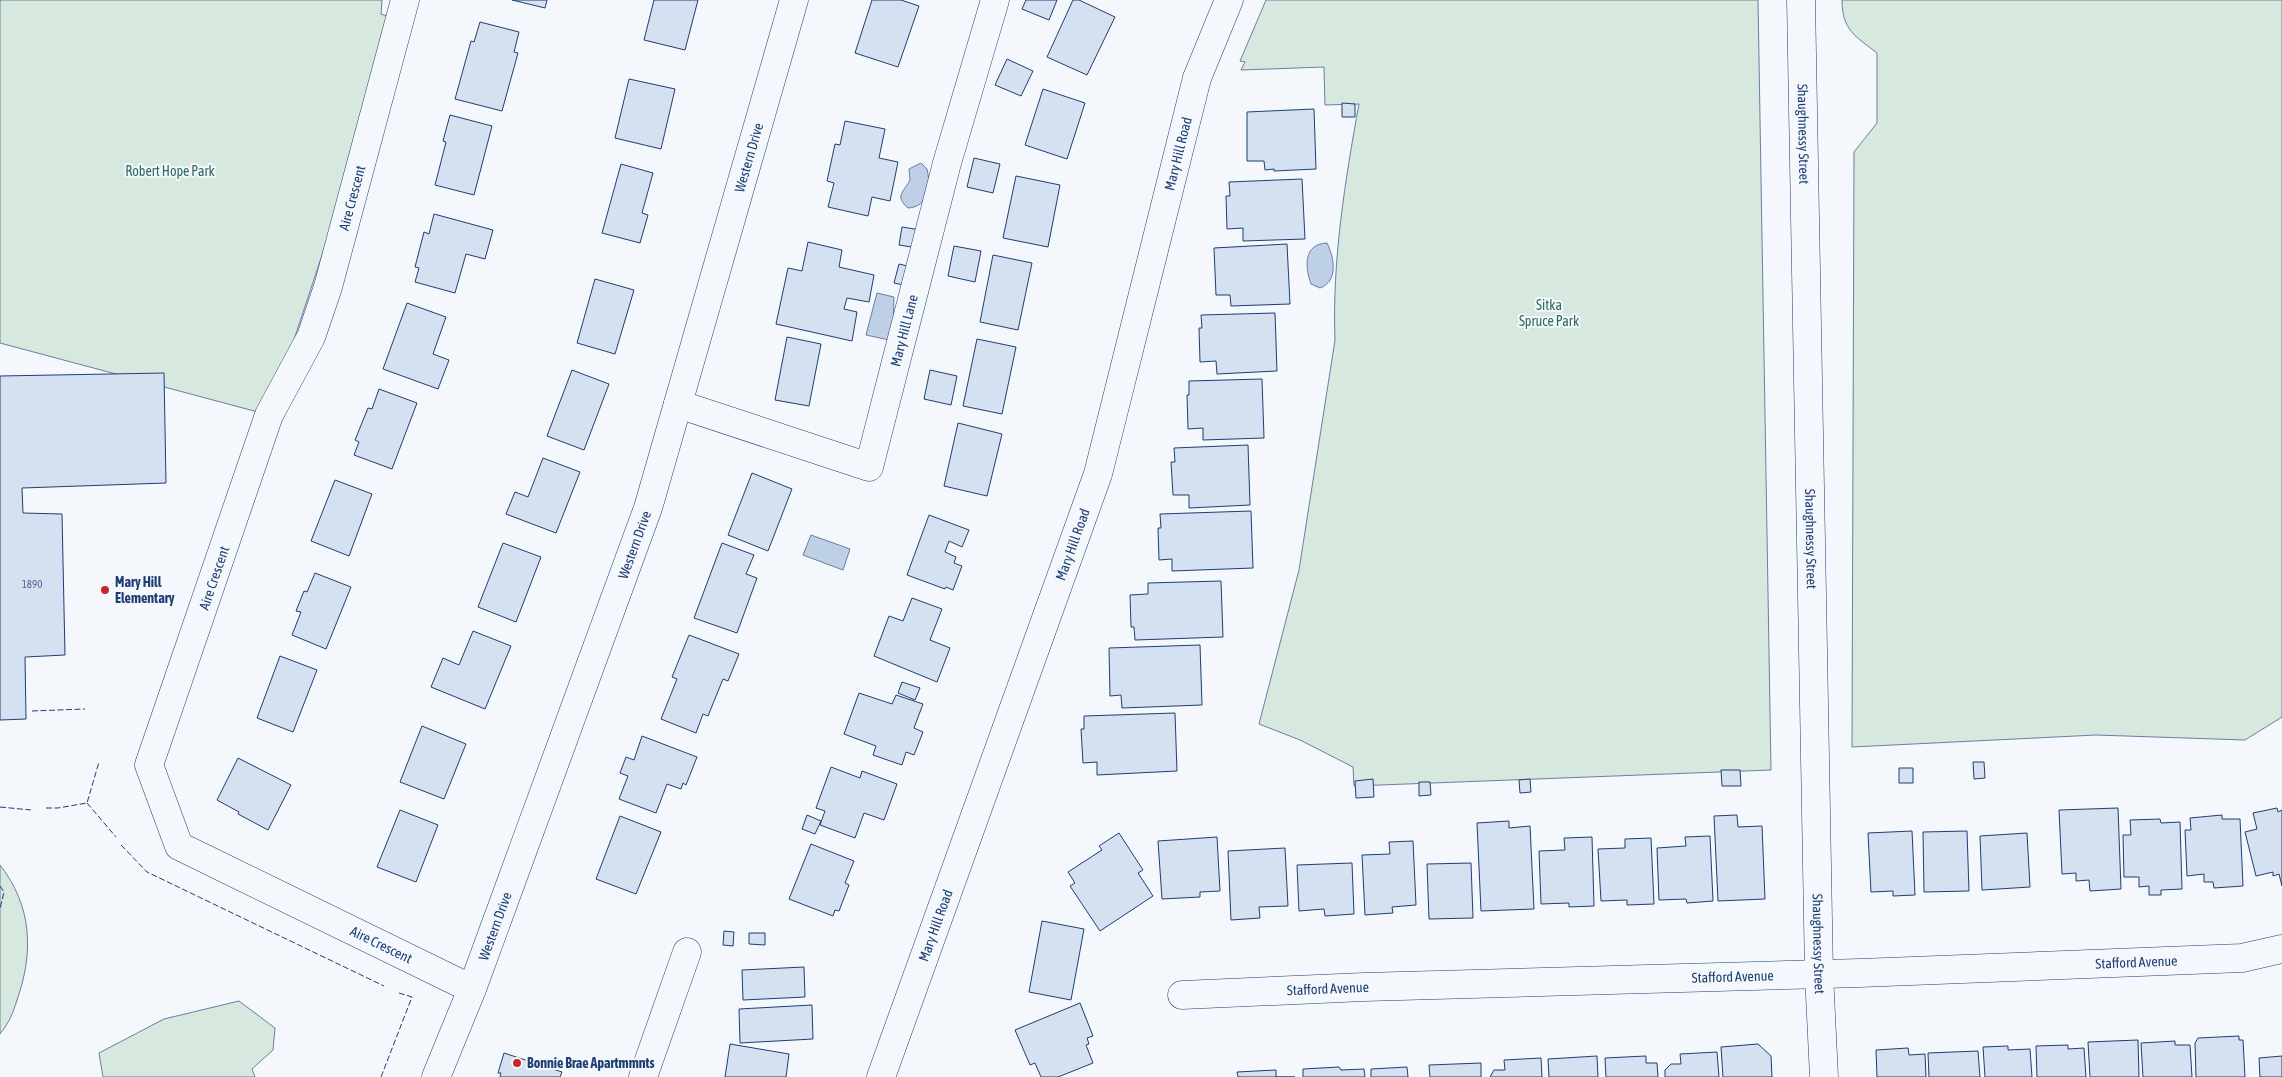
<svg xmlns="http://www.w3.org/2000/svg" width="2282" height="1077" font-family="'Asap Condensed',sans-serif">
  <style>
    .green { fill: #d7e8df; stroke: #687fa3 }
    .water { fill: #bed0e5; stroke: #687fa3 }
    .building { fill: #d5e0f0; stroke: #1d3f73 }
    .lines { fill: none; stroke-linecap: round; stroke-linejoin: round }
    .minor-casing { stroke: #1d3f73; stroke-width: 29 }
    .major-casing { stroke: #1d3f73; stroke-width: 29 }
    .minor { stroke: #f4f7fb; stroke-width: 28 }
    .major { stroke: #f4f7fb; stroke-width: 28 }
    .fence { stroke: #1d3f73; stroke-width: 1; stroke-dasharray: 6 2.5; stroke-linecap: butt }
    .poi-dot { fill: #c62828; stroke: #f4f7fb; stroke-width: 2 }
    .labels { text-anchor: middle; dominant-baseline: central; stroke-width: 4; stroke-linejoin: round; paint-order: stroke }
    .number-label { font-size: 11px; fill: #4b6792 }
    .street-label { font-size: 14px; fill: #1d3f73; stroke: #f4f7fb }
    .park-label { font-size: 14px; fill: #2c6c60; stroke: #f4f7fb }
    .poi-label { font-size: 14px; font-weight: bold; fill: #1d3f73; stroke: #f4f7fb; text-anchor: start }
  </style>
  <rect width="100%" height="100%" fill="#f4f7fb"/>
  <path class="green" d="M 0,0 L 382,0 L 381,14 L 400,20 L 269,415 L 0,343 Z
    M 1266,0 L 1758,0 L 1771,770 L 1354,786 L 1353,767 L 1300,740 L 1259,724 L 1299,570 L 1335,340 C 1332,261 1345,181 1359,104 L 1325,105 L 1324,67 L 1241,70 L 1245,62 L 1240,61 Z
    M 1842,0 L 2282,0 L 2282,717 L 2245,740 L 2096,735 L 1852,747 L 1854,152 L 1877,123 L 1877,53 C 1855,36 1842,30 1842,0 Z
    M 0,865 C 32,906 34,952 17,1000 C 13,1013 9,1023 0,1034 Z
    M 239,1001 L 275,1028 L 273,1050 L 252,1069 L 255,1077 L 103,1077 L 99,1053 L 164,1019 Z"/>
  <path class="water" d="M 921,163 L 927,169 C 931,185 929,207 908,208 C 894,196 904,192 910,180 L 909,169 Z
    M 1327,243 C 1334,257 1339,281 1320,288 L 1311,284 C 1305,267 1303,244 1327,243 Z
    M 877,293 L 894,297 L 893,327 L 889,340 L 866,335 Z
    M 811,535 L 850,549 L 843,570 L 803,555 Z"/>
  <path class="building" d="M 512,0 L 547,0 L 545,8 Z
    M 654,0 L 698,0 L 685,50 L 644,40 Z
    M 872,0 L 901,0 L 919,6 L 898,67 L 855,53 Z
    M 1026,0 L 1057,0 L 1049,20 L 1022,9 Z
    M 1073,0 L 1079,0 L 1115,17 L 1087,75 L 1047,57 Z
    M 480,22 L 519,32 L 514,52 L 518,53 L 502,111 L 455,99 L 471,41 L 474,42 Z
    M 1007,59 L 1033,71 L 1021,96 L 995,85 Z
    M 629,79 L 675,89 L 661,149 L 615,138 Z
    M 1043,89 L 1085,103 L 1067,159 L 1025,145 Z
    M 1342,103 L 1355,104 L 1355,117 L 1342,117 Z
    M 1314,109 L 1316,169 L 1274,171 L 1274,169 L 1265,170 L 1264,161 L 1247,161 L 1247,112 Z
    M 450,115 L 492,126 L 474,195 L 435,185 L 446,142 L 443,141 Z
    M 845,121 L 885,129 L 879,158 L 898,162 L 890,201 L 872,197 L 868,216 L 828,207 L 834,183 L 827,181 L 835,144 L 840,145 Z
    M 974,158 L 1000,164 L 993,193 L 967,187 Z
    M 621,164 L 653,173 L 642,213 L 648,215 L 640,243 L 602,233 Z
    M 1016,176 L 1060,185 L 1048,247 L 1003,238 Z
    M 1302,179 L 1305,239 L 1243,241 L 1243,228 L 1227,229 L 1226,196 L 1230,196 L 1229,182 Z
    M 434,214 L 493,230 L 485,259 L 466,254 L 455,293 L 415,282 L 419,268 L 415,267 L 424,232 L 429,234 Z
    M 902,227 L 921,230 L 918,248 L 899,245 Z
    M 808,242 L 842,250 L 839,267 L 874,275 L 869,302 L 847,298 L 844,309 L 857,312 L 852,341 L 776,324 L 788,268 L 802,271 Z
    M 1287,244 L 1290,304 L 1231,306 L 1230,295 L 1216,295 L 1214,248 Z
    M 954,246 L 981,251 L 975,282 L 948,276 Z
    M 993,255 L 1032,263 L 1018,330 L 980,322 Z
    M 899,264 L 912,267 L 908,286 L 894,283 Z
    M 595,279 L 634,290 L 615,354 L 577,343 Z
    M 407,303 L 446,317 L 433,354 L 449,360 L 438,389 L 383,369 Z
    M 1275,313 L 1277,371 L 1217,374 L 1216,361 L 1200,362 L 1199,328 L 1202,328 L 1201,315 Z
    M 787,337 L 821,344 L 809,406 L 775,400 Z
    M 977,339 L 1016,347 L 1002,414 L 963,406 Z
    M 572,370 L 609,384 L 584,450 L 547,436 Z
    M 930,370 L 957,376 L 951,405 L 924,399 Z
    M 164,373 L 166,483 L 22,488 L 23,513 L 62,514 L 65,655 L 25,657 L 26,719 L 0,720 L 0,376 Z
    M 1262,379 L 1264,438 L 1203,440 L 1203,428 L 1188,429 L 1187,395 L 1189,395 L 1189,381 Z
    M 379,389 L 417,403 L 392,469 L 354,455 L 359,442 L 355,440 L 368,408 L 372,409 Z
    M 958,423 L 1002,434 L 987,496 L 944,486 Z
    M 1248,445 L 1250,505 L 1189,508 L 1189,495 L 1173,495 L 1171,462 L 1175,462 L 1174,448 Z
    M 543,458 L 580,472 L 556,533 L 506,514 L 515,492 L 528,497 Z
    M 752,473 L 792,489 L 768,551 L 728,535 Z
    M 335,480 L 372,494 L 349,556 L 311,541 Z
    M 1251,511 L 1253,568 L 1172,571 L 1172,559 L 1159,560 L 1158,528 L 1161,528 L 1160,514 Z
    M 929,515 L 969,530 L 962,547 L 949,541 L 945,552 L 956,557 L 954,563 L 962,566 L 953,590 L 946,587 L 945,589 L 907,575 Z
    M 503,543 L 541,557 L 516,622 L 478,607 Z
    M 722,543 L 754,555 L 746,574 L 757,578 L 737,633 L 694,618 Z
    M 315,573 L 351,587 L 326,649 L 292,635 L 301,612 L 296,611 L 304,591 L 307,592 Z
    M 1221,581 L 1223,637 L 1135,640 L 1134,627 L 1131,627 L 1130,595 L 1148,594 L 1148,583 Z
    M 912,598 L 942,609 L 930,640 L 950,648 L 937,682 L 874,656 L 889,616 L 903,621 Z
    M 473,631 L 511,646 L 485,709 L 431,687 L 443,658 L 459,665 Z
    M 689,635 L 739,654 L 728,681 L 723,679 L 708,716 L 703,714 L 696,733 L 661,719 L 677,679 L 672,677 Z
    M 1200,645 L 1202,705 L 1122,708 L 1121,695 L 1110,696 L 1109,648 Z
    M 280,656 L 317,670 L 293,732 L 257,718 Z
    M 902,682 L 920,688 L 915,700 L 898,693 Z
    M 859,693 L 892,704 L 896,695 L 923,704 L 914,728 L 923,732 L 914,755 L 906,752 L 902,765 L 873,755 L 876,746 L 844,734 Z
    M 1175,713 L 1177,771 L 1097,775 L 1097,762 L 1083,763 L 1081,729 L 1084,729 L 1084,716 Z
    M 422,726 L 466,744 L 444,799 L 400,782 Z
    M 642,736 L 697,757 L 686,785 L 683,783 L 681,789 L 667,784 L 656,813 L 619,799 L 628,776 L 620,773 L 626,757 L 634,760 Z
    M 238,758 L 291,785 L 268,830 L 238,814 L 239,812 L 217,800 Z
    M 1973,762 L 1984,762 L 1985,778 L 1974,779 Z
    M 831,767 L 860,778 L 862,771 L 897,784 L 884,820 L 864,813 L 855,838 L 820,825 L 825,811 L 816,808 Z
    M 1899,768 L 1913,768 L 1913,783 L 1899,783 Z
    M 1721,770 L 1740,770 L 1741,786 L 1722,786 Z
    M 1373,779 L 1374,797 L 1356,798 L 1355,781 Z
    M 1530,779 L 1531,792 L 1520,793 L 1519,780 Z
    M 1419,782 L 1430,782 L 1431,795 L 1419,796 Z
    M 2118,808 L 2121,889 L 2090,891 L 2089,880 L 2076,881 L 2076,873 L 2062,874 L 2059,810 Z
    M 2277,808 L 2278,812 L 2282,810 L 2282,886 L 2279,874 L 2273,876 L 2273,872 L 2256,876 L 2245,832 L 2257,829 L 2253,813 Z
    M 400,810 L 438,825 L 416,882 L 377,867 Z
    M 807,815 L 821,821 L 815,834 L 802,829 Z
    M 1737,815 L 1738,827 L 1762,826 L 1765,899 L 1718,901 L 1714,816 Z
    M 2222,815 L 2222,819 L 2240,819 L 2243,886 L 2214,888 L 2213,882 L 2204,882 L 2204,874 L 2187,876 L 2185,830 L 2191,830 L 2190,818 Z
    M 620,816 L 661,832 L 636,894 L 596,879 Z
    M 2160,819 L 2161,823 L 2180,822 L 2182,889 L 2161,890 L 2161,895 L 2149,895 L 2149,886 L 2139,887 L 2139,877 L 2124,877 L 2123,835 L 2131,835 L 2130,820 Z
    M 1509,821 L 1509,828 L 1530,826 L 1534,909 L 1481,911 L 1477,823 Z
    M 1912,831 L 1915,895 L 1893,896 L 1893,891 L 1871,892 L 1868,833 Z
    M 1967,831 L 1969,891 L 1924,892 L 1923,832 Z
    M 1119,833 L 1143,870 L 1138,873 L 1153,896 L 1100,931 L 1070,886 L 1075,883 L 1068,872 L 1102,850 L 1099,846 Z
    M 2027,833 L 2030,887 L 1982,890 L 1980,836 Z
    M 1710,836 L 1713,901 L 1687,903 L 1686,899 L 1659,900 L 1657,848 L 1686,846 L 1685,837 Z
    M 1217,837 L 1220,891 L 1200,892 L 1200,897 L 1162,899 L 1158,841 Z
    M 1592,837 L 1594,906 L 1569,907 L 1569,903 L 1541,904 L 1539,851 L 1565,850 L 1564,838 Z
    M 1651,838 L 1654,904 L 1627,905 L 1627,900 L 1601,901 L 1598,849 L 1625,848 L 1625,839 Z
    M 1413,841 L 1416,905 L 1392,907 L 1393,913 L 1365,915 L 1362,855 L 1390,854 L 1389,842 Z
    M 811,844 L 854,861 L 845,883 L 849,885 L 839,911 L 835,910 L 833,916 L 789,899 Z
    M 1285,848 L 1288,906 L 1259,907 L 1260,918 L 1231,920 L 1228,851 Z
    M 1352,863 L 1354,914 L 1325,916 L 1324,909 L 1299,911 L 1297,865 Z
    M 1471,863 L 1473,918 L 1429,919 L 1427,864 Z
    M 1042,921 L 1084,929 L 1071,1000 L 1029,992 Z
    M 724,931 L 734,932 L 733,946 L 723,945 Z
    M 749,933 L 765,933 L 765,945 L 749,944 Z
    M 804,967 L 805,997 L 743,1000 L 742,970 Z
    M 1080,1003 L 1093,1036 L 1087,1038 L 1089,1044 L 1086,1045 L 1093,1063 L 1058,1077 L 1041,1077 L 1035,1063 L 1030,1065 L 1015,1030 Z
    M 812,1005 L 813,1039 L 740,1043 L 739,1009 Z
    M 2239,1036 L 2239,1040 L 2243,1040 L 2245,1077 L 2196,1077 L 2195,1043 L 2198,1038 Z
    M 2138,1040 L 2139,1077 L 2090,1077 L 2088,1042 Z
    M 2175,1041 L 2175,1045 L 2190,1045 L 2192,1077 L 2143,1077 L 2141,1043 Z
    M 730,1044 L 789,1054 L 786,1077 L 725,1077 Z
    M 1758,1044 L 1771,1056 L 1772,1077 L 1723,1077 L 1721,1047 Z
    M 2068,1045 L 2068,1049 L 2084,1048 L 2086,1077 L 2037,1077 L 2036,1046 Z
    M 2008,1046 L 2008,1050 L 2030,1049 L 2032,1077 L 1985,1077 L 1983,1047 Z
    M 1908,1048 L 1909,1055 L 1925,1054 L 1926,1077 L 1877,1077 L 1876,1050 Z
    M 1978,1051 L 1980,1077 L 1929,1077 L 1928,1053 Z
    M 1717,1052 L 1719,1077 L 1665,1077 L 1665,1070 L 1671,1064 L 1681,1064 L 1680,1054 Z
    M 504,1053 L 562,1072 L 560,1077 L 500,1077 L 501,1073 L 498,1073 Z
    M 1597,1056 L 1598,1077 L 1549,1077 L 1548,1059 Z
    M 1646,1056 L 1646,1063 L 1657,1063 L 1658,1077 L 1606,1077 L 1605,1058 Z
    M 2282,1056 L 2282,1077 L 2260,1077 L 2259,1058 Z
    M 1541,1058 L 1542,1077 L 1490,1077 L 1494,1070 L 1505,1070 L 1504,1060 Z
    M 1481,1063 L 1481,1077 L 1430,1077 L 1429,1065 Z
    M 1339,1067 L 1341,1070 L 1364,1069 L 1365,1077 L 1303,1077 L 1303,1069 Z
    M 1407,1067 L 1408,1077 L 1371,1077 L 1371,1069 Z
    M 1276,1070 L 1276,1077 L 1295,1077 L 1238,1077 L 1237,1072 Z"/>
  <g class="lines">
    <g class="minor-casing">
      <g id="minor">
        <path id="s1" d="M 405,0 L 328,287 L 311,337 L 269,415 L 149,765 L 179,846 L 472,989"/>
        <path id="s2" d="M 678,404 L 869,467 L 947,163 L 995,0"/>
        <path id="s3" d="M 1182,995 L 1364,987 L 1860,973 L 2242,958 L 2282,949"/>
        <path id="s4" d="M 436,1077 L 472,989 L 648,508 L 794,0"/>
        <path d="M 643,1077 L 687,952"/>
        <path id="s5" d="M 881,1077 L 1098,474 L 1197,78 L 1229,0"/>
      </g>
    </g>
    <g class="major-casing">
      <g id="major">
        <path id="s6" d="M 1801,0 L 1819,974 L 1824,1077"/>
      </g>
    </g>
    <use href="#minor" class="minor"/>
    <use href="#major" class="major"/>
    <path class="fence" d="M 32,711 L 85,709
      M 87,803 L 116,837
      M 0,807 L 31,810
      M 46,808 L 58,808 L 87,803 L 99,762
      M 121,845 L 147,872 L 384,986
      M 0,886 L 4,892 L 0,909
      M 381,1077 L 412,997 L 399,993"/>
  </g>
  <g class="poi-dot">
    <circle cx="105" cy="590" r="5"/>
    <circle cx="517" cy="1063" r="5"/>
  </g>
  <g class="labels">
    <g class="number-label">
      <text x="32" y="584">1890</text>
    </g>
    <g class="street-label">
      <text stroke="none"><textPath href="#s6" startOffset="134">Shaughnessy Street</textPath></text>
      <text stroke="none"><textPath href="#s5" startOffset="971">Mary Hill Road</textPath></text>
      <text stroke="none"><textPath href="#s4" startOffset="972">Western Drive</textPath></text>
      <text transform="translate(352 198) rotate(-75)">Aire Crescent</text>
      <text stroke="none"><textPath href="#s2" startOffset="342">Mary Hill Lane</textPath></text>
      <text stroke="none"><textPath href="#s6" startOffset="539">Shaughnessy Street</textPath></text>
      <text stroke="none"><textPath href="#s5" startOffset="566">Mary Hill Road</textPath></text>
      <text stroke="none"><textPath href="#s4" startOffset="568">Western Drive</textPath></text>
      <text transform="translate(214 578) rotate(-71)">Aire Crescent</text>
      <text stroke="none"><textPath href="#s4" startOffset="162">Western Drive</textPath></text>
      <text stroke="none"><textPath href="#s5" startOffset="161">Mary Hill Road</textPath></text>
      <text stroke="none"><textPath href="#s6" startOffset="944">Shaughnessy Street</textPath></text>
      <text stroke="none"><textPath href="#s1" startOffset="1120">Aire Crescent</textPath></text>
      <text stroke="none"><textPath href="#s3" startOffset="955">Stafford Avenue</textPath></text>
      <text stroke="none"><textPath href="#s3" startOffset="551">Stafford Avenue</textPath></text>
      <text stroke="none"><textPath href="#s3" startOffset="146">Stafford Avenue</textPath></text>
    </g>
    <g class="park-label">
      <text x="170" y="171">Robert Hope Park</text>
      <text x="1549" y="305">Sitka<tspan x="1549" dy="16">Spruce Park</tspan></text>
    </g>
    <g class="poi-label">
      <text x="115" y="582">Mary Hill<tspan x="115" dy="16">Elementary</tspan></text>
      <text x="527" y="1063">Bonnie Brae Apartmmnts</text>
    </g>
  </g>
</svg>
